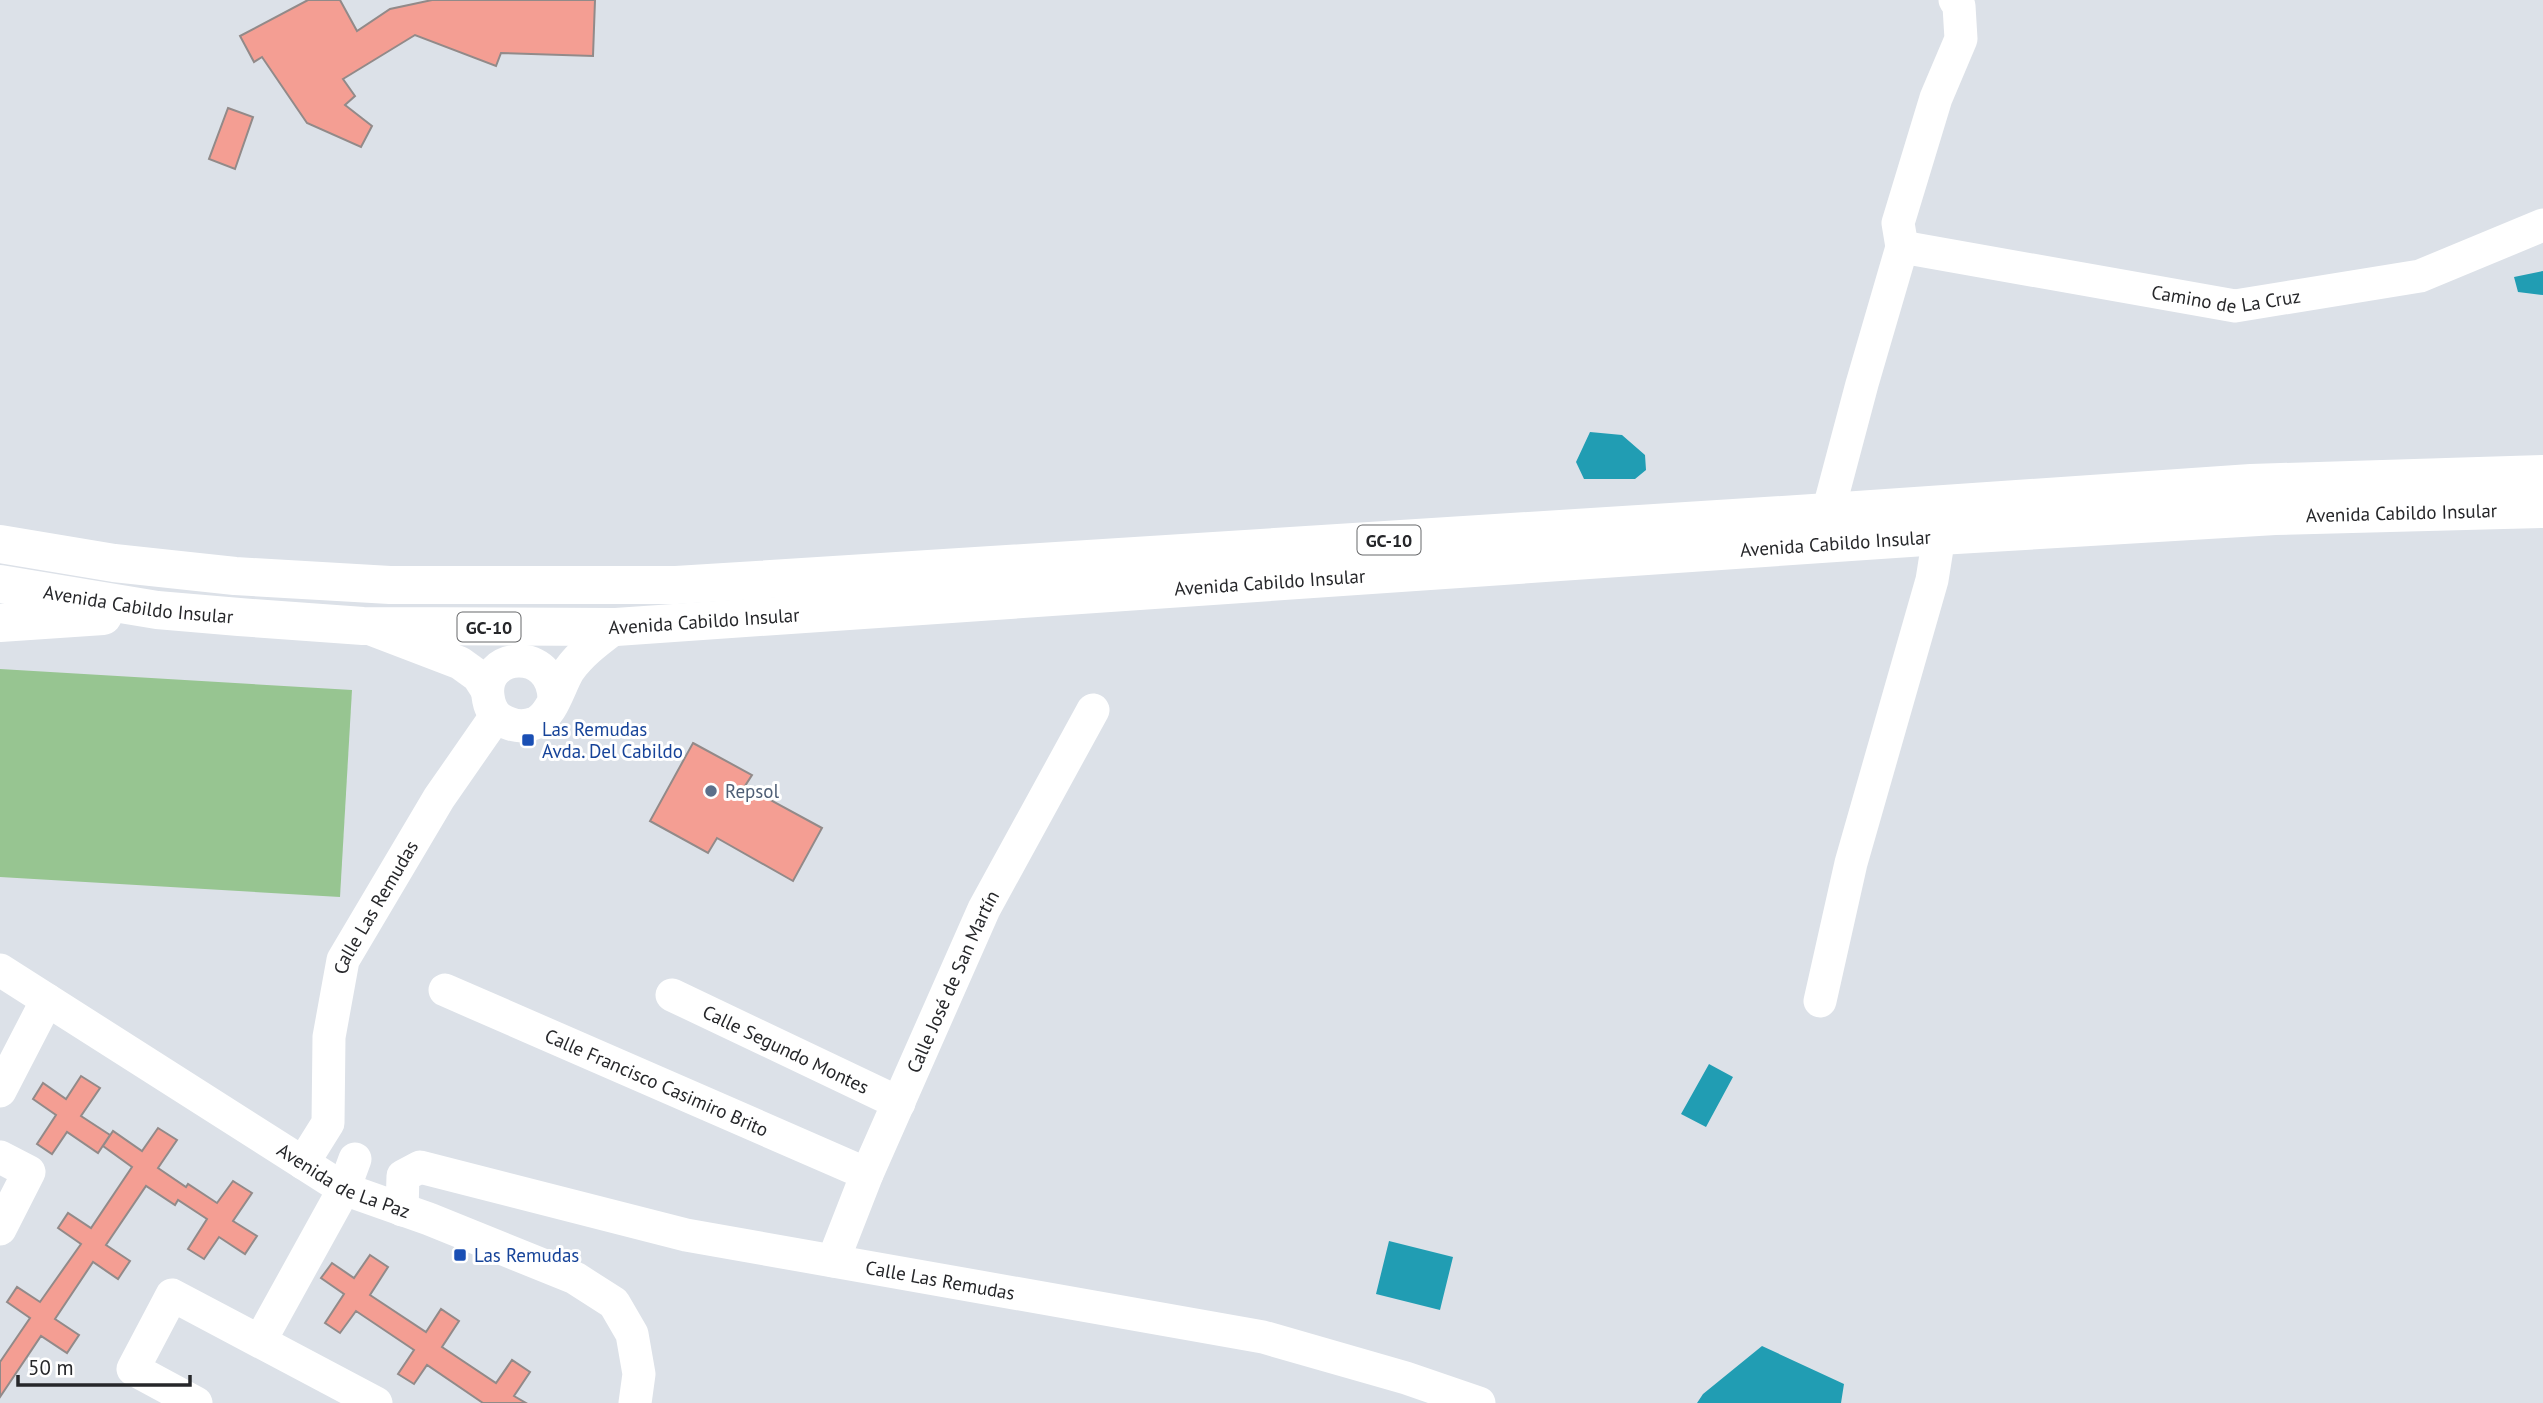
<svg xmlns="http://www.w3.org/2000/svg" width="2543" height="1403" font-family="'PT Sans',sans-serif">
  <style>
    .green { fill: #97c591 }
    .water { fill: #219db3 }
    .building { fill: #f49e93; stroke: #928a89; stroke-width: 2 }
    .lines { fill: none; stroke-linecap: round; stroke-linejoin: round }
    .minor { stroke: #fff; stroke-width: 33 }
    .major { stroke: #fff; stroke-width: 38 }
    .transit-dot { fill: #1a4fb4; stroke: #fff; stroke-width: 2.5 }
    .service-dot { fill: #5c6f8a; stroke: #fff; stroke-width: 2.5 }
    .labels { text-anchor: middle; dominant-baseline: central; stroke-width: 6; stroke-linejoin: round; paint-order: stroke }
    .shield { fill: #fff; stroke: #67686a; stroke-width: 2 }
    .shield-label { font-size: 18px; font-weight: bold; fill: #26272a }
    .street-label { font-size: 19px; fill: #26272a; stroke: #fff }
    .transit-label { font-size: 19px; fill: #164399; stroke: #fff; text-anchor: start }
    .service-label { font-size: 19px; fill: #4e5e75; stroke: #fff; text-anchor: start }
  </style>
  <rect width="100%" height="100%" fill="#dce1e8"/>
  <path class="green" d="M 0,669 L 352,690 L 340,897 L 0,877 Z"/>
  <path class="water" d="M 2543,271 L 2543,295 L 2518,292 L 2514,277 Z
    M 1590,432 L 1622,435 L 1645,455 L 1646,470 L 1635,479 L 1584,479 L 1576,462 Z
    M 1709,1064 L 1733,1077 L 1706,1127 L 1681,1114 Z
    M 1389,1241 L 1453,1257 L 1440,1310 L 1376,1294 Z
    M 1762,1346 L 1844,1384 L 1841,1403 L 1697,1403 L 1703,1394 Z"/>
  <path class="building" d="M 308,0 L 340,0 L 357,31 L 390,9 L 432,0 L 595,0 L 593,56 L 501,53 L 496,66 L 415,35 L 343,79 L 355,96 L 345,105 L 372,126 L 361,147 L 307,123 L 262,57 L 254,62 L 240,36 Z
    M 228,108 L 253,117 L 235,169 L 209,159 Z
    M 693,743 L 752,775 L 745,786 L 822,828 L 793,881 L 717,838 L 708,853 L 650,821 Z
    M 81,1076 L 100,1088 L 81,1116 L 110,1135 L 98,1153 L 67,1132 L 52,1154 L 37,1144 L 56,1115 L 33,1099 L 43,1083 L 66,1099 Z
    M 158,1128 L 177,1140 L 158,1168 L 186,1187 L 188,1184 L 217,1203 L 233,1181 L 252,1193 L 233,1221 L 257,1236 L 245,1254 L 219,1237 L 204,1259 L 188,1249 L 207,1219 L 178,1200 L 175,1205 L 146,1186 L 106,1245 L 130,1261 L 118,1279 L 93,1262 L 55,1319 L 79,1335 L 67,1353 L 41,1336 L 0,1397 L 0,1362 L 30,1318 L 7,1302 L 17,1287 L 40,1302 L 81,1244 L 58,1228 L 68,1213 L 91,1228 L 132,1167 L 103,1146 L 113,1131 L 142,1151 Z
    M 370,1255 L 388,1267 L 370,1295 L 426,1332 L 441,1309 L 459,1321 L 442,1347 L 496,1383 L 512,1360 L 530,1372 L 514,1396 L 526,1403 L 483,1403 L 427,1365 L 414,1384 L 398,1374 L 414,1350 L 356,1311 L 340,1333 L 325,1323 L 344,1294 L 321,1278 L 332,1263 L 354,1278 Z"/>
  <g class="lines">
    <g class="minor">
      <path id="s1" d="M 1902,247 L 2235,306 L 2420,276 L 2543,225"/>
      <path d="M 1828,512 L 1862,384 L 1902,247 L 1898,223 L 1936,98 L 1961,39 L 1959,6 L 1955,0"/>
      <path d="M 371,629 L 460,663 L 478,676 L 487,690"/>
      <path d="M 554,699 C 553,646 482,652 488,696 C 489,705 493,714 500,719 C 511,726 523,728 535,723 C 553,715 559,686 569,670 C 582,652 599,640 616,627"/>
      <path id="s2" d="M 0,970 L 344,1189 L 429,1219 L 575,1278 L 614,1303 L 632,1334 L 639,1374 L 635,1403"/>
      <path id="s3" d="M 445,990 L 867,1174"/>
      <path id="s4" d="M 672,995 L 899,1103"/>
      <path d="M 1820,1001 L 1851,863 L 1932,580 L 1939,536"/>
      <path d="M 0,1091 L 47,1000"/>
      <path d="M 0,1157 L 29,1172 L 0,1229"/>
      <path id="s5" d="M 303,1163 L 328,1123 L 329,1037 L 343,960 L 439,798 L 496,716"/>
      <path id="s6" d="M 402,1210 L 403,1176 L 420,1167 L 686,1235 L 1263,1337 L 1406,1378 L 1479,1403"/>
      <path id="s7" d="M 833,1261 L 867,1174 L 984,909 L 1093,710"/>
      <path d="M 260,1341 L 344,1189 L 355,1159"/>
      <path d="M 196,1403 L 133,1369 L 172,1295 L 376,1403"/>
    </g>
    <g class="major">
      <path d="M 0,544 L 114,563 L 235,576 L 390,585 L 676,585 L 1828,512 L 2251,483 L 2543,474"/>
      <path id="s8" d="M 0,584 L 157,610 L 239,617 L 363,626 L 616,627 L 1939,536 L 2275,516 L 2543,509"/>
      <path d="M 0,623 L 103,616"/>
    </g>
  </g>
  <g class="transit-dot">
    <rect x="521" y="733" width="14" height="14" rx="3.5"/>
    <rect x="453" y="1248" width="14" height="14" rx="3.5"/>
  </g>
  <circle class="service-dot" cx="711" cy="791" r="7"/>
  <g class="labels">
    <g class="shield">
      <rect x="1357.5" y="525.5" width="63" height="29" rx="5"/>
      <rect x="457.5" y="612.5" width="63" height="29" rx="5"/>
    </g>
    <g class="shield-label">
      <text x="1389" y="540">GC-10</text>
      <text x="489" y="627">GC-10</text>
    </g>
    <g class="street-label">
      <text stroke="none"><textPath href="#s1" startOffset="329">Camino de La Cruz</textPath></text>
      <text stroke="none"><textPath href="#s8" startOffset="2408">Avenida Cabildo Insular</textPath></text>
      <text stroke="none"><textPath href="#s8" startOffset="1841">Avenida Cabildo Insular</textPath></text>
      <text stroke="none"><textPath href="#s8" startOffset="1274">Avenida Cabildo Insular</textPath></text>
      <text stroke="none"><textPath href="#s8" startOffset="140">Avenida Cabildo Insular</textPath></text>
      <text stroke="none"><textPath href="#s8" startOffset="707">Avenida Cabildo Insular</textPath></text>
      <text stroke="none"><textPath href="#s5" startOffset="273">Calle Las Remudas</textPath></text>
      <text stroke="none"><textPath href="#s7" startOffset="304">Calle José de San Martín</textPath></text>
      <text stroke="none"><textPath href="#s4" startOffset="126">Calle Segundo Montes</textPath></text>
      <text stroke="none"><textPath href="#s3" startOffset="231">Calle Francisco Casimiro Brito</textPath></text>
      <text stroke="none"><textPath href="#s2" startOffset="404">Avenida de La Paz</textPath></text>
      <text stroke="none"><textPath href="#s6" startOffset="586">Calle Las Remudas</textPath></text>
    </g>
    <g class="transit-label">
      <text x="542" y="729">Las Remudas<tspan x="542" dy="22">Avda. Del Cabildo</tspan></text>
      <text x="474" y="1255">Las Remudas</text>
    </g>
    <g class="service-label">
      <text x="725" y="791">Repsol</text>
    </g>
  </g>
  <path d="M18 1375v10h172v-10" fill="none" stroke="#26272a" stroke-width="3.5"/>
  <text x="28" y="1375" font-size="21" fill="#26272a" stroke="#ffffff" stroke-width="5" paint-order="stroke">50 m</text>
</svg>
